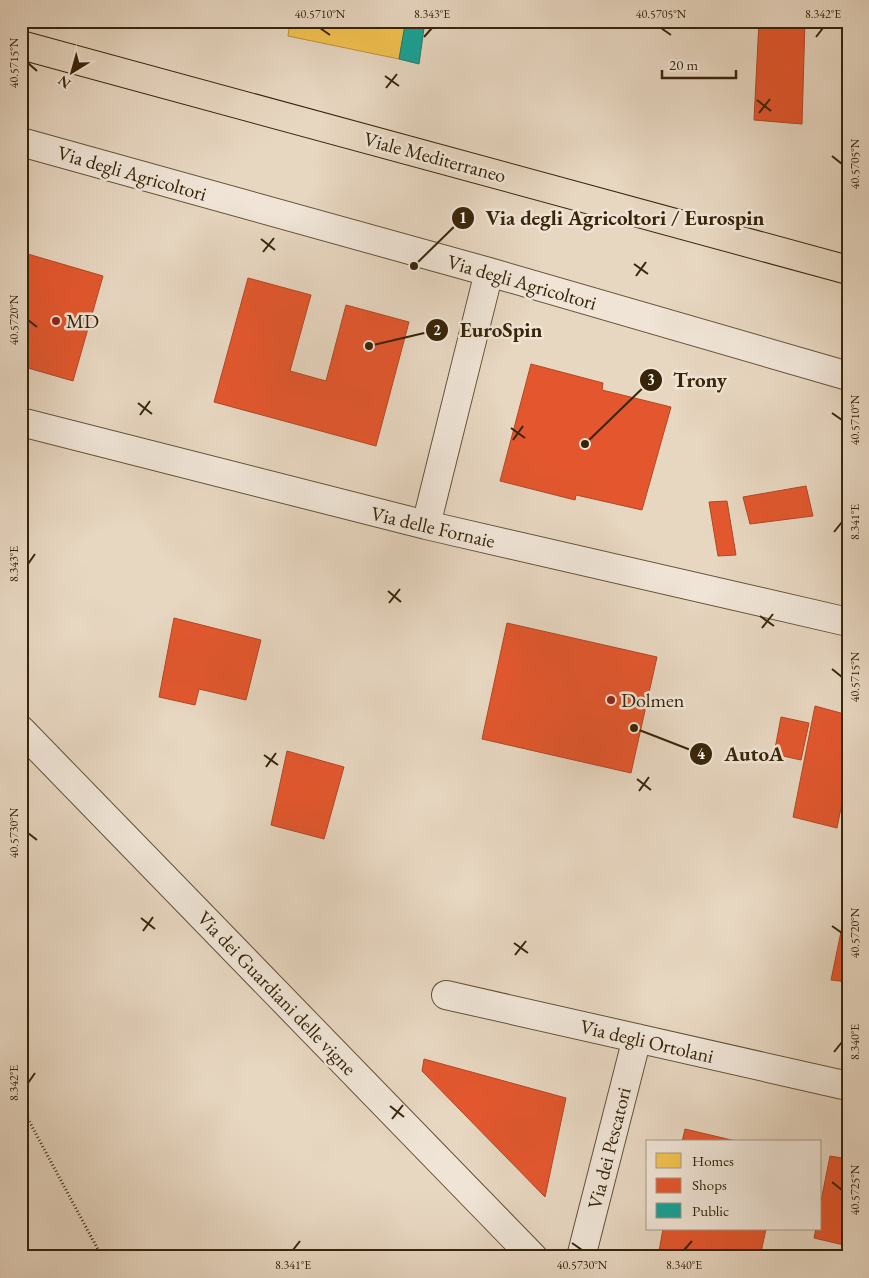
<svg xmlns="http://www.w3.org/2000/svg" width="869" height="1278" font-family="'EB Garamond',serif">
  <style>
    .homes { fill: #f2c14e; stroke: #ba9239 }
    .shops { fill: #e4572e; stroke: #b04823 }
    .public { fill: #17a398; stroke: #217d6d }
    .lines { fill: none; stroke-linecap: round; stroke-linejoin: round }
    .minor-casing { stroke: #645137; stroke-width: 30 }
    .major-casing { stroke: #382509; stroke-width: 30 }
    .path { stroke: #382509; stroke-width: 3; stroke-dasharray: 1 2.5; stroke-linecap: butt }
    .minor { stroke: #efe4d6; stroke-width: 28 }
    .major { stroke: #e7d6c0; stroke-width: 28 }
    .ticks { fill: none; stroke: #382509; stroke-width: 2 }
    .poi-dot { fill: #8f2418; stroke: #efe4d6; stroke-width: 2 }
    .labels { text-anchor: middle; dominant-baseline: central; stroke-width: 5; stroke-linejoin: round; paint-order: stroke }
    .street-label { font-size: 20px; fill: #382509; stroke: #efe4d6 }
    .poi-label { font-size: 20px; fill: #382509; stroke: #efe4d6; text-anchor: start }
    .leader { fill: none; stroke: #382509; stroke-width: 2 }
    .callout-dot { fill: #382509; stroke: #efe4d6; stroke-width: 2 }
    .mark-label { font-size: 15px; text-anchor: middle; font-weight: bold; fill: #fff }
    .callout-label { font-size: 21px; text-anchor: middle; font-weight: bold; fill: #382509; stroke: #efe4d6; stroke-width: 5; stroke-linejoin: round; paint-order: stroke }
    .neatline { fill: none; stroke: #382509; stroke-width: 2 }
    .ticks-label { font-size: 12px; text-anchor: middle; fill: #382509 }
  </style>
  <rect width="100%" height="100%" fill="#e7d6c0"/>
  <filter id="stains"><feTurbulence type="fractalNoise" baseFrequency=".004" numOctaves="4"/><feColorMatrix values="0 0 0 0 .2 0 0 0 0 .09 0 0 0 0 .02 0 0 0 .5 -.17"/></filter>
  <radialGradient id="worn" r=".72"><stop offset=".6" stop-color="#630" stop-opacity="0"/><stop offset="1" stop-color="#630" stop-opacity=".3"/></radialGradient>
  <path class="homes" d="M 290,21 L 385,21 L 405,25 L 399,59 L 288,36 Z"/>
  <path class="shops" d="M 759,21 L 805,21 L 802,124 L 754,120 Z
    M 21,252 L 103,276 L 73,381 L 21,366 Z
    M 248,278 L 311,295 L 290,371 L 326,381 L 346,305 L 409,322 L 376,446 L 214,402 Z
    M 531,364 L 603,383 L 602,390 L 671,407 L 642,510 L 576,495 L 575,500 L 500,481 Z
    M 806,486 L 813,516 L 750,524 L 743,497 Z
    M 727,501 L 736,555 L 718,556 L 709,502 Z
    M 174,618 L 261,640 L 246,700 L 199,689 L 195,705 L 159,697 Z
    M 507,623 L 657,657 L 631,773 L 482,739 Z
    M 815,706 L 848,715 L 848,773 L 837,828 L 793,817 Z
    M 781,717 L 809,723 L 801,760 L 774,754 Z
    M 287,751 L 344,767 L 324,839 L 271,825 Z
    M 848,898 L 848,982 L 831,980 Z
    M 424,1059 L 566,1098 L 545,1197 L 422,1071 Z
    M 685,1129 L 740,1142 L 682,1142 Z
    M 830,1156 L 848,1159 L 848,1246 L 814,1238 L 816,1229 L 820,1229 L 820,1206 Z
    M 663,1229 L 766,1229 L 760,1257 L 658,1257 Z"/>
  <path class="public" d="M 405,25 L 424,28 L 419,64 L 399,59 Z"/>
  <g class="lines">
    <g class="minor-casing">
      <path id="minor" d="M 21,142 L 489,272 L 848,376
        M 21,422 L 426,525 L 848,622
        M 426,525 L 489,272
        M 21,730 L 533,1257
        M 446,995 L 848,1086
        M 581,1257 L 637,1038"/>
    </g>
    <g class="major-casing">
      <path id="major" d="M 21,45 L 848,270"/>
    </g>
    <path class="path" d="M 21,1106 L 102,1257"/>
    <use href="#minor" class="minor"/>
    <use href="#major" class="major"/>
  </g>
  <path class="ticks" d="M 320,28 L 330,35M 661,28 L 671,35M 424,37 L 432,28M 816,37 L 823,28M 28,63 L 37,71M 385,76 L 399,86M 386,88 L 397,74M 757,100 L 771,111M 759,113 L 770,99M 832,156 L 842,164M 261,239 L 275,250M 263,252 L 274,238M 634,264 L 648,274M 636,276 L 646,262M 28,320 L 37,327M 138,403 L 152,414M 832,413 L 842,420M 140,415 L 150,401M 511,428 L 525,438M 513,440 L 523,426M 834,532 L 842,522M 28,564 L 35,554M 388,591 L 401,602M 389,603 L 400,589M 760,616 L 774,626M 762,628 L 773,614M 832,669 L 842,677M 264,755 L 278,765M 266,767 L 276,753M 637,779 L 651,790M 639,791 L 649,777M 28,833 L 37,840M 141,918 L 155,929M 832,926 L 842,933M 143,931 L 153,917M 514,943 L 528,953M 515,955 L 526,941M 834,1052 L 842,1042M 28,1083 L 35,1073M 390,1106 L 404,1117M 392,1119 L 403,1105M 832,1182 L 842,1190M 572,1243 L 582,1250M 293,1250 L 300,1241M 684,1250 L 692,1241"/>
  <g class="poi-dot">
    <circle cx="56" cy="321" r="5"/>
    <circle cx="611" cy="700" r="5"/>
  </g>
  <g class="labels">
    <g class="street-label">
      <text transform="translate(435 157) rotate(15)">Viale Mediterraneo</text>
      <text transform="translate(132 173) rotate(16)">Via degli Agricoltori</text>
      <text transform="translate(522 282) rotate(16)">Via degli Agricoltori</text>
      <text transform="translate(433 527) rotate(13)">Via delle Fornaie</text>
      <text transform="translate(277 993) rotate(46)">Via dei Guardiani delle vigne</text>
      <text transform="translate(647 1041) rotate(13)">Via degli Ortolani</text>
      <text transform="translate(609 1148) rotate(-76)">Via dei Pescatori</text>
    </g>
    <g class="poi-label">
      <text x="66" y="321">MD</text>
      <text x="621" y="700">Dolmen</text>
    </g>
  </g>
  <path class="leader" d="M414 266L463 218M369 346L437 330M585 444L651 380M634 728L701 754"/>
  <g class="callout-dot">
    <circle cx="414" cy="266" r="5"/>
    <circle cx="369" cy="346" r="5"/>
    <circle cx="585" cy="444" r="5"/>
    <circle cx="634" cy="728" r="5"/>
    <circle cx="463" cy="218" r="12"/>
    <circle cx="437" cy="330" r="12"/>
    <circle cx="651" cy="380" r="12"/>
    <circle cx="701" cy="754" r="12"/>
  </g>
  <g class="mark-label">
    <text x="463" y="223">1</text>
    <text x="437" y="335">2</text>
    <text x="651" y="385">3</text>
    <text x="701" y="759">4</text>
  </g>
  <g class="callout-label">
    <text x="625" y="225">Via degli Agricoltori / Eurospin</text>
    <text x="501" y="337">EuroSpin</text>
    <text x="700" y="387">Trony</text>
    <text x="754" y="761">AutoA</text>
  </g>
  <rect width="869" height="1278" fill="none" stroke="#e7d6c0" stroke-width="55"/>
  <rect x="646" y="1140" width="175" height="90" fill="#efe4d6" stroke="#a69884"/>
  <rect x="656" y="1153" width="25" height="15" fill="#f2c14e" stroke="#a69884"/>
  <text x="692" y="1166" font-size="15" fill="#382509">Homes</text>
  <rect x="656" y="1178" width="25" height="15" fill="#e4572e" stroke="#a69884"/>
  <text x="692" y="1190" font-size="15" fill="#382509">Shops</text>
  <rect x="656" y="1203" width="25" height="15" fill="#17a398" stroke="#a69884"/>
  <text x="692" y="1216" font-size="15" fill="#382509">Public</text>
  <g transform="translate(72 72) rotate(217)" stroke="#efe4d6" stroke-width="4" paint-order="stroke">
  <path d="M0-4L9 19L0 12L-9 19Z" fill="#382509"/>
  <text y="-8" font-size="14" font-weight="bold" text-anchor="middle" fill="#382509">N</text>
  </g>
  <path d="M662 70v8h74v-8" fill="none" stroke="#382509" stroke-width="2.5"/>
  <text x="669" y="70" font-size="15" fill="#382509" stroke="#efe4d6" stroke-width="4" paint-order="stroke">20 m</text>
  <rect x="28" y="28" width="814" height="1222" class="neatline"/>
  <g class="ticks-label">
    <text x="320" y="18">40.5710°N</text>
    <text x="432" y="18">8.343°E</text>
    <text x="661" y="18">40.5705°N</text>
    <text x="823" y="18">8.342°E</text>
    <text transform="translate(14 63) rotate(-90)" y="4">40.5715°N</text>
    <text transform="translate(855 164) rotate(-90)" y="4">40.5705°N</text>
    <text transform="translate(14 320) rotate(-90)" y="4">40.5720°N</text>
    <text transform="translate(855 420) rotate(-90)" y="4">40.5710°N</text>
    <text transform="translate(855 522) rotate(-90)" y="4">8.341°E</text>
    <text transform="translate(14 564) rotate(-90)" y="4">8.343°E</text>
    <text transform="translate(855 677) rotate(-90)" y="4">40.5715°N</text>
    <text transform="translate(14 833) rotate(-90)" y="4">40.5730°N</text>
    <text transform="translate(855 933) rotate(-90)" y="4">40.5720°N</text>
    <text transform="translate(855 1042) rotate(-90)" y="4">8.340°E</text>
    <text transform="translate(14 1083) rotate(-90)" y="4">8.342°E</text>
    <text transform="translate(855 1190) rotate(-90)" y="4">40.5725°N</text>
    <text x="293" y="1269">8.341°E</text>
    <text x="582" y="1269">40.5730°N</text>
    <text x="684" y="1269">8.340°E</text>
  </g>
  <rect width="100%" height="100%" filter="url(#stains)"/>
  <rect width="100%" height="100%" fill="url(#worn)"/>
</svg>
